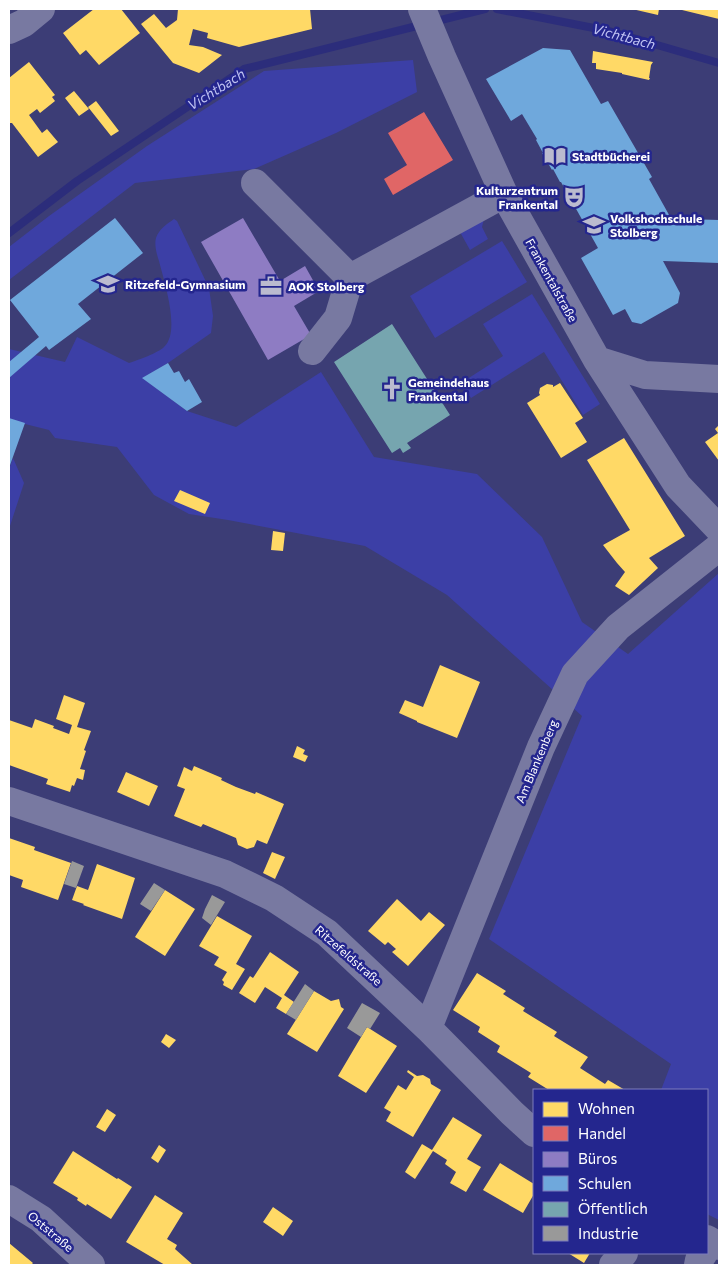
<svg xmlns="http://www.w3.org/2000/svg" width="728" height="1274" font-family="Commissioner,sans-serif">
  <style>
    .green { fill: #3c3fa6 }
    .homes { fill: #ffd966 }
    .shops { fill: #e06666 }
    .offices { fill: #8e7cc3 }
    .schools { fill: #6fa8dc }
    .public { fill: #76a5af }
    .industry { fill: #999 }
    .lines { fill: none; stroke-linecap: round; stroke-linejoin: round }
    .stream { stroke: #2c2d7b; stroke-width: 8 }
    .minor { stroke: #7879a1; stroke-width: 28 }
    .labels { text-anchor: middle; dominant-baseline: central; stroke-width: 5; stroke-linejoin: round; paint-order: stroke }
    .poi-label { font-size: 12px; font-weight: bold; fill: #fff; stroke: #24268e; text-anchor: start }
    .street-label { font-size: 12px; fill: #fff; stroke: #24268e }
    .water-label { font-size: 14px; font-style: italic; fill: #bfc2f2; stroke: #24268e }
  </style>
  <rect width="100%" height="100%" fill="#3c3d76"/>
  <path class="green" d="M 413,60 L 417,92 L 336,133 L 254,169 L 135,183 L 9,280 L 9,247 L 49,216 L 147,146 L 264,71 Z
    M 174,219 L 177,221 L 209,288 L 213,316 L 211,333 L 168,363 L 143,378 L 187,411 L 236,427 L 321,372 L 374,457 L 477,474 L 542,537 L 582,622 L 628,654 L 719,573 L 719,1220 L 707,1214 L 707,1090 L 661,1090 L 671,1064 L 489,939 L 582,716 L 447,595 L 365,546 L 228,520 L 189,514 L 154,495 L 117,447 L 55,438 L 49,430 L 9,420 L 9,349 L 65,362 L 77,337 L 129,363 C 138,360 158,353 164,347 C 181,332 164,281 159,261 C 157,255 154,245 156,238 C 159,229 167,224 174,219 Z
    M 484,219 L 482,227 L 488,239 L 470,250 L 460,232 Z
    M 502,241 L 527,282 L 435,338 L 410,296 Z
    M 532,294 L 600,404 L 583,415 L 544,352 L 471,398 L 461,383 L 503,356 L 483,324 Z
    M 13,458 L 24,483 L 9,529 L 9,469 Z"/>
  <path class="homes" d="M 94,9 L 121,9 L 140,33 L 99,65 L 86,50 L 80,55 L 63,33 Z
    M 178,9 L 310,9 L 312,29 L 239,47 L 207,38 L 208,33 L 193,29 L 189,45 L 203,47 L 222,55 L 199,73 L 173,63 L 141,24 L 154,14 L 166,28 L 177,20 Z
    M 632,9 L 659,9 L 658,15 Z
    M 682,9 L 719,9 L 719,19 L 682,10 Z
    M 593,51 L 653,62 L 651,65 L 649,78 L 650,78 L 649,80 L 622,74 L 622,73 L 596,69 L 596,63 L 592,63 Z
    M 29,62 L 55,95 L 52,97 L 55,101 L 40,113 L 37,109 L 29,115 L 42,133 L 47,129 L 58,142 L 38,157 L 12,123 L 9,123 L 9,78 Z
    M 74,91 L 89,109 L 79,116 L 65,98 Z
    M 96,101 L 119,131 L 111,136 L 88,107 Z
    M 560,383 L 583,418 L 575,423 L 587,442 L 561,458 L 527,403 L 540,395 L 539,393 L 540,388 L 547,384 L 553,385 L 553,387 Z
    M 719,425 L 719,461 L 705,442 L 718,433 L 715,429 Z
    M 624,438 L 685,536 L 649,558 L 658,568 L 629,595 L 615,586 L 625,572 L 617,563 L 603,545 L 630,530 L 587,460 Z
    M 180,490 L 210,503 L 205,514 L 174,501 Z
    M 273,531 L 285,533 L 283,551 L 271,550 Z
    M 440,665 L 480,682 L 457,738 L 417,722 L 417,721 L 399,713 L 405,700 L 423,707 Z
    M 64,695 L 85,703 L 77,727 L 91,731 L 84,750 L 86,751 L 80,769 L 85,770 L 83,780 L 77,778 L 74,786 L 72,785 L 70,792 L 46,784 L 48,779 L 9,765 L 9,720 L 32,728 L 35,719 L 54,726 L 53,728 L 69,734 L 72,725 L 56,719 Z
    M 297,746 L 305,750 L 303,754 L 308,756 L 305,762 L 293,757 Z
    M 194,766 L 222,778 L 221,780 L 236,787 L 255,794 L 256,792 L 284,804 L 267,844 L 257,840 L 254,847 L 247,849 L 238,845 L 236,838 L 203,824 L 201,827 L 174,816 L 185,789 L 177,786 L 184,767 L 192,771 Z
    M 126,772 L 158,786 L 149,806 L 117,792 Z
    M 9,838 L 35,847 L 34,850 L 71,863 L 58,900 L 21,887 L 23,880 L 9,875 Z
    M 272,852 L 285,857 L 275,879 L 263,873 Z
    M 97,864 L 135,878 L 122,919 L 83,905 L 84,904 L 72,900 L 77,886 L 88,890 Z
    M 165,890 L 195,909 L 165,956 L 135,937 Z
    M 397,899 L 421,921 L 429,912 L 445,925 L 408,966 L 392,952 L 396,949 L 388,942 L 385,945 L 368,931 Z
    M 217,916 L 252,936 L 236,964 L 245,969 L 232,990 L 223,985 L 224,982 L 222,980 L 227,972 L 214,965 L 219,957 L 199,946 Z
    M 270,952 L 299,972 L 284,995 L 294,1002 L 286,1014 L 276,1008 L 282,998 L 265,987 L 255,1003 L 239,993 L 250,976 L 253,978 Z
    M 477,973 L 506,991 L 503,994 L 525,1008 L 523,1011 L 557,1032 L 554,1036 L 588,1057 L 580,1068 L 605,1084 L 608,1080 L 625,1090 L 549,1090 L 528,1077 L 531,1073 L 497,1052 L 500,1046 L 478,1032 L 480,1027 L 453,1010 Z
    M 314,991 L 331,1001 L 339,999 L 341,1007 L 344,1009 L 317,1052 L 287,1034 Z
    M 367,1027 L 397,1046 L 366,1093 L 338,1076 Z
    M 166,1034 L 176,1040 L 169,1048 L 161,1042 Z
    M 408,1070 L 417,1076 L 423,1075 L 430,1079 L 431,1084 L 441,1090 L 413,1137 L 386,1121 L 391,1112 L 384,1108 L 398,1085 L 406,1090 L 414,1077 L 407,1072 Z
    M 107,1109 L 116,1115 L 105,1132 L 96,1127 Z
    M 453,1117 L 482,1135 L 467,1159 L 481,1167 L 466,1192 L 450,1183 L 456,1172 L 445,1164 L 447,1160 L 433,1151 L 415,1179 L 405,1172 L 422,1144 L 432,1150 Z
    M 159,1145 L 166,1150 L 158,1163 L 151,1158 Z
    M 73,1151 L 117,1179 L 118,1178 L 132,1187 L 111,1219 L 87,1204 L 86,1206 L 77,1200 L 78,1198 L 53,1183 Z
    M 500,1163 L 534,1184 L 534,1194 L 523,1213 L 483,1190 Z
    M 155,1195 L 183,1213 L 167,1239 L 177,1245 L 175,1249 L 193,1265 L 165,1265 L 126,1242 Z
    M 273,1207 L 293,1221 L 283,1236 L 263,1222 Z
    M 9,1243 L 33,1263 L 31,1265 L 9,1265 Z
    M 568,1253 L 590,1253 L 584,1263 Z"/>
  <path class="shops" d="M 424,112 L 453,160 L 393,195 L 384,179 L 407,165 L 388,133 Z"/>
  <path class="offices" d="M 243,218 L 280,281 L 305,266 L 319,291 L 294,306 L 311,335 L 268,360 L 201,242 Z"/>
  <path class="schools" d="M 543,48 L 570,50 L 601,104 L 608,101 L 652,177 L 649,179 L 673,222 L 675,220 L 677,224 L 685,224 L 685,219 L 719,220 L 719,263 L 663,261 L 680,293 L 678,303 L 641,324 L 632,322 L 625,309 L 613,315 L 581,258 L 598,248 L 561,182 L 560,182 L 553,169 L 552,170 L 542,153 L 543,153 L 536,140 L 537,139 L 522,114 L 511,121 L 486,79 Z
    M 115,218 L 143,253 L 78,304 L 91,319 L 49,350 L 46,346 L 9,378 L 9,362 L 39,337 L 10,300 Z
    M 168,363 L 174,373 L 179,371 L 185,382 L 189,379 L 202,402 L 187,411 L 142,378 Z
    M 9,418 L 25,423 L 9,468 Z"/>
  <path class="public" d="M 392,324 L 450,415 L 407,443 L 411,448 L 403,453 L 400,448 L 392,453 L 334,362 Z"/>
  <path class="industry" d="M 72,861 L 84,866 L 76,888 L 64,884 Z
    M 154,883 L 165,890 L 151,911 L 140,904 Z
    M 212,895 L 225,902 L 211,925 L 202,918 L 205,909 Z
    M 305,984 L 314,991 L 296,1020 L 286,1014 Z
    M 362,1003 L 380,1013 L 370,1029 L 367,1027 L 361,1037 L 347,1028 Z"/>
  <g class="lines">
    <path class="stream" d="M 497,9 L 609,31 L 719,63
      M 9,233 L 77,181 L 244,69 L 485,9"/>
    <path class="minor" d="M 422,9 L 442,57 L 504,194 L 597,360 L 678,486 L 719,529
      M 9,30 L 24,23 L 41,9
      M 255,183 L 350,278
      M 312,351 L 338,318 L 350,278 L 504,194
      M 597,360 L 645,375 L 719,379
      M 9,801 L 225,874 L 274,898 L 327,933 L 428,1028 L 512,1113 L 534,1133
      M 428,1028 L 541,747 L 575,674 L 618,627 L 719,547
      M 9,1199 L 41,1219 L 91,1265
      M 707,1239 L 719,1246
      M 613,1265 L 624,1253
      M 698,1265 L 699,1260 L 704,1253"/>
  </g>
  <defs>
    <g id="library-bare" transform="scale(1.725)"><path d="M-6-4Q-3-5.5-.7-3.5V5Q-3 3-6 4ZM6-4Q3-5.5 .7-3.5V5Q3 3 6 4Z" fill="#bbbbcf" stroke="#24268e" stroke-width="2.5" paint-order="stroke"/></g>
    <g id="theatre-bare" transform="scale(1.725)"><path d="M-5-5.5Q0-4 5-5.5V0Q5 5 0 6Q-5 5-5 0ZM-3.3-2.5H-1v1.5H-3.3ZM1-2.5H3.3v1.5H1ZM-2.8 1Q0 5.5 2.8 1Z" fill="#bbbbcf" stroke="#24268e" stroke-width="2.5" paint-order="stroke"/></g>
    <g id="university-bare" transform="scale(1.725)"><path d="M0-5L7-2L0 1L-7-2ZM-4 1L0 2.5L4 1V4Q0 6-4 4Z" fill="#bbbbcf" stroke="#24268e" stroke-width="2.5" paint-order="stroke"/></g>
    <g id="school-bare" transform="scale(1.725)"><path d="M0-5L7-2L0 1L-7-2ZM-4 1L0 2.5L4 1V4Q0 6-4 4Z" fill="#bbbbcf" stroke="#24268e" stroke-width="2.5" paint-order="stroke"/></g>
    <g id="office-bare" transform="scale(1.725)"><path d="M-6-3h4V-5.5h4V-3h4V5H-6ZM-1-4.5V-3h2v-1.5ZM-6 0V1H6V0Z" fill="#bbbbcf" stroke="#24268e" stroke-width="2.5" paint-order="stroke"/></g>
    <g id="church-bare" transform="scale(1.725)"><path d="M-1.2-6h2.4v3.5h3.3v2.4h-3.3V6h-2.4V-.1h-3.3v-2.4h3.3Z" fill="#bbbbcf" stroke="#24268e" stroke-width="2.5" paint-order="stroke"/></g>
  </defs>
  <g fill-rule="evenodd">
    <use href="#library-bare" x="555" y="156"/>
    <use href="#theatre-bare" x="574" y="197"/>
    <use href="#university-bare" x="594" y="225"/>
    <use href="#school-bare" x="108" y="284"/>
    <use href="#office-bare" x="271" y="286"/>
    <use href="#church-bare" x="392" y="389"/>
  </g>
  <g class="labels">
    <g class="poi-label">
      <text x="572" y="156">Stadtbücherei</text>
      <text x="558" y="190" text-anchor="end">Kulturzentrum<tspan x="558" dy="14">Frankental</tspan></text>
      <text x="610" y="218">Volkshochschule<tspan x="610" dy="14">Stolberg</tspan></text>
      <text x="125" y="284">Ritzefeld-Gymnasium</text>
      <text x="288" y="286">AOK Stolberg</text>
      <text x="408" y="382">Gemeindehaus<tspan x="408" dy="14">Frankental</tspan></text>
    </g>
    <g class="street-label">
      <text transform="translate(552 280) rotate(61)">Frankentalstraße</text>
      <text transform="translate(536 761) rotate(-67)">Am Blankenberg</text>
      <text transform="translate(349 955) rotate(41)">Ritzefeldstraße</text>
      <text transform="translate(51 1231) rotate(40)">Oststraße</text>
    </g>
    <g class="water-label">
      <text transform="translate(624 36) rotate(15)">Vichtbach</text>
      <text transform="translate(216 89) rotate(-32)">Vichtbach</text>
    </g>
  </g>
  <rect width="728" height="1274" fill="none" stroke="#ffffff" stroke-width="20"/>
  <rect x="533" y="1089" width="175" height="165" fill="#24268e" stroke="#7c7dbb"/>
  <rect x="543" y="1102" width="25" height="15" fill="#ffd966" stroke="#7c7dbb"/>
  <text x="578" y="1114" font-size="15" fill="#ffffff">Wohnen</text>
  <rect x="543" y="1126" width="25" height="15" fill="#e06666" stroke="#7c7dbb"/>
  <text x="578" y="1139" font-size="15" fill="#ffffff">Handel</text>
  <rect x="543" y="1152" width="25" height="15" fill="#8e7cc3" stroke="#7c7dbb"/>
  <text x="578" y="1164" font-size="15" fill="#ffffff">Büros</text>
  <rect x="543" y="1176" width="25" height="15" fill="#6fa8dc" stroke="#7c7dbb"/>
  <text x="578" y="1189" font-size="15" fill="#ffffff">Schulen</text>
  <rect x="543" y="1202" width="25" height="15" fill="#76a5af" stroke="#7c7dbb"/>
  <text x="578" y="1214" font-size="15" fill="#ffffff">Öffentlich</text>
  <rect x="543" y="1226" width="25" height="15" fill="#999999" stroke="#7c7dbb"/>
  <text x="578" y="1239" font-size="15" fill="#ffffff">Industrie</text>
</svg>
